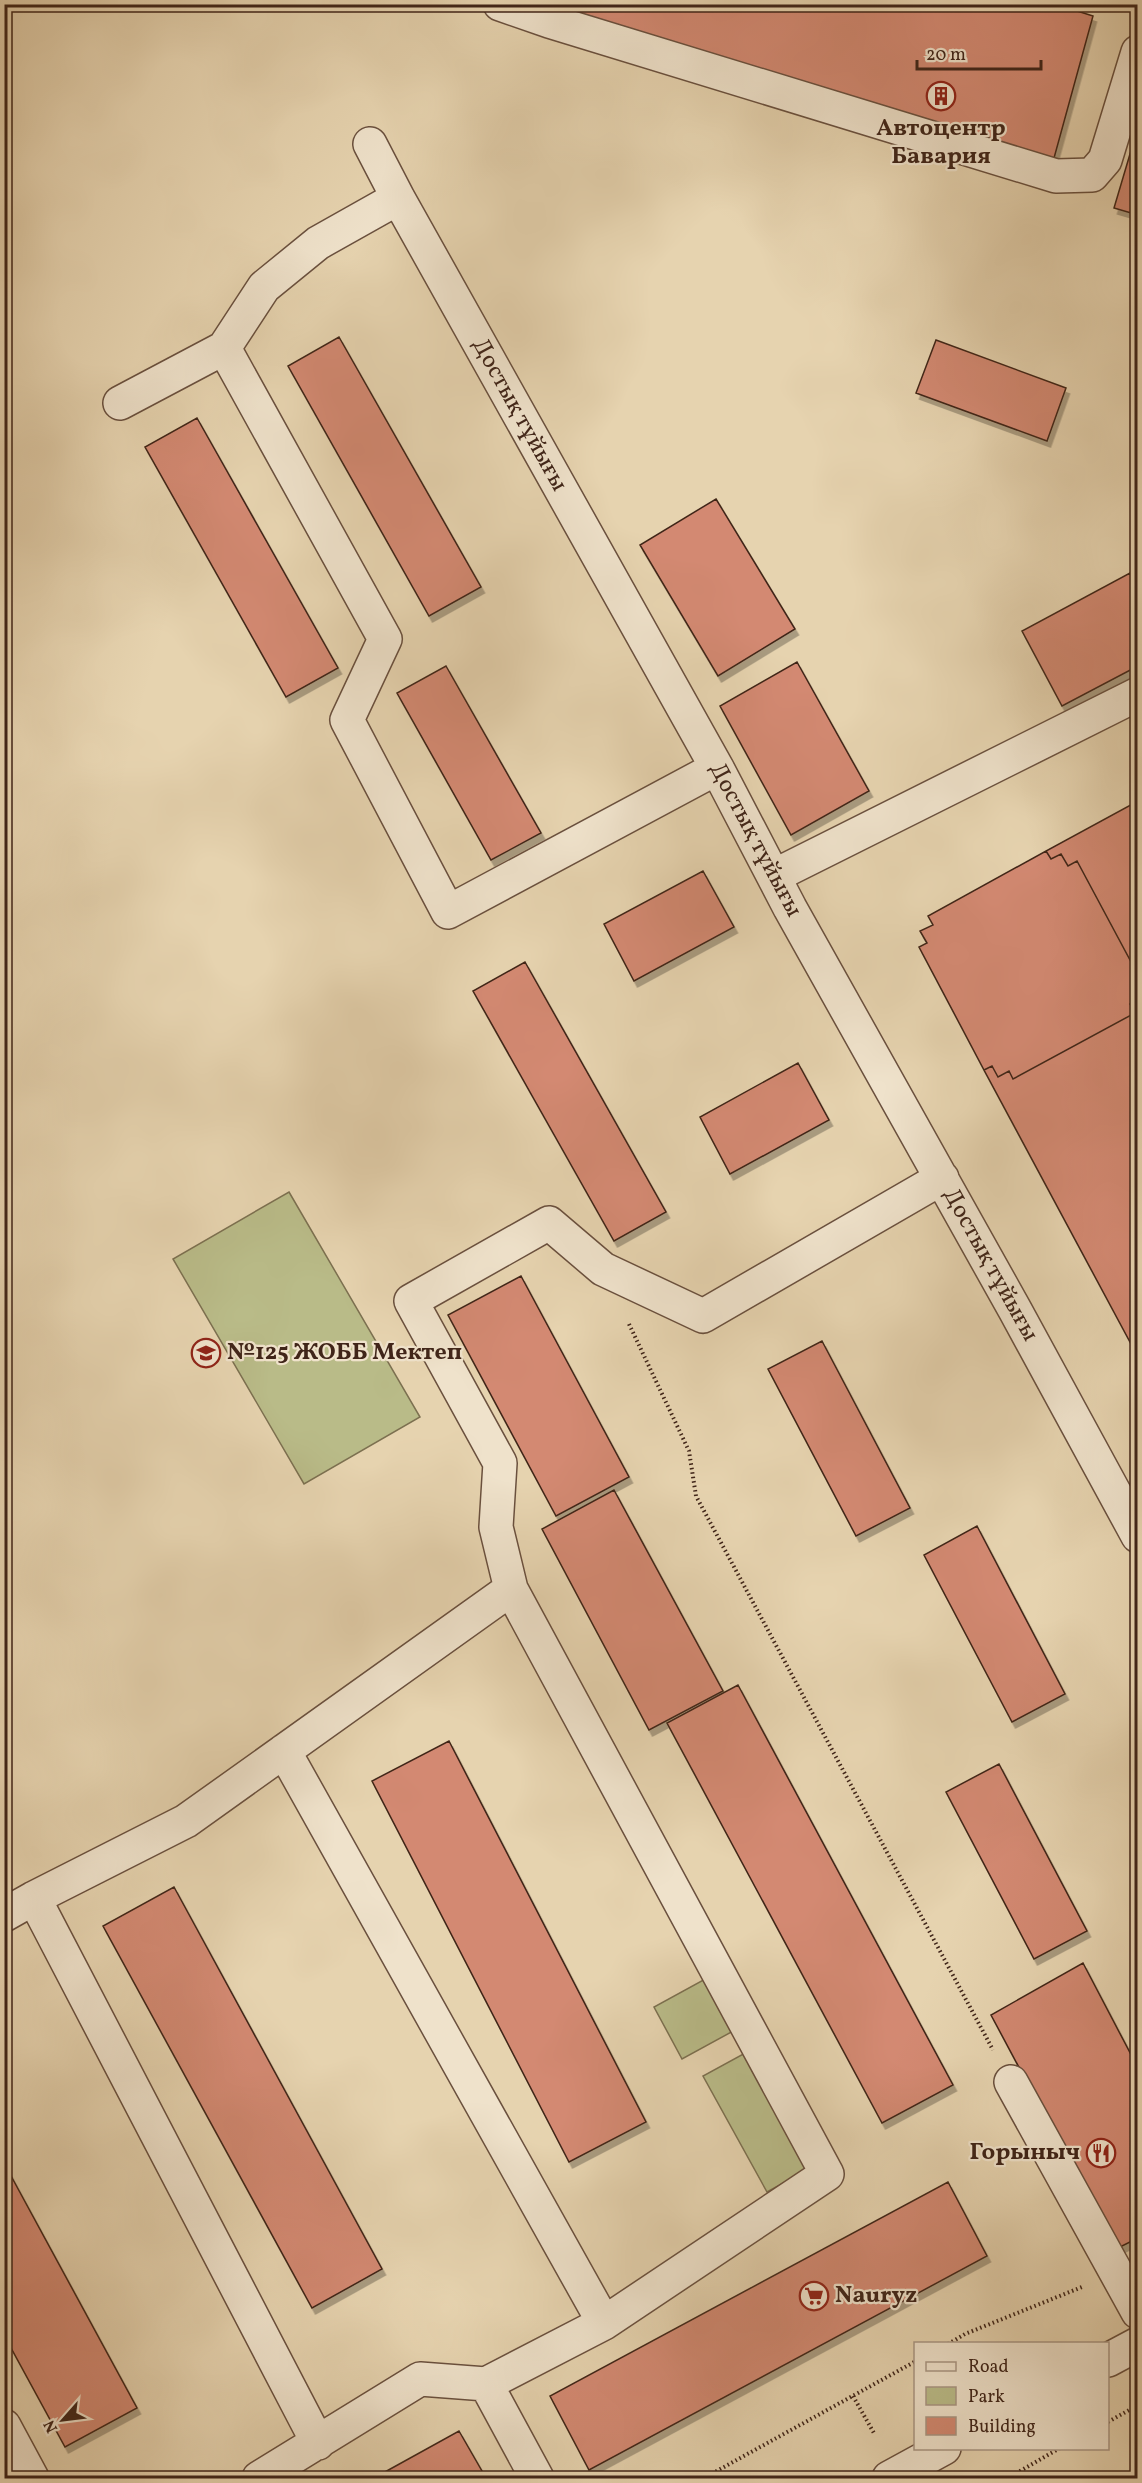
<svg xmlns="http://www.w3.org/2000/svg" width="1142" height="2483" font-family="Vollkorn,serif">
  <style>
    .green { fill: #b9bb88; stroke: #7c7050; stroke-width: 1.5 }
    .building { fill: #d38972; stroke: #402519; stroke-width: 1.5; filter: url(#shadow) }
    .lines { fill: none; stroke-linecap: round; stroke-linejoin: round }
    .minor-casing { stroke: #6a503e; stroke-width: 36 }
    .path { stroke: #402519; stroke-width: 4; stroke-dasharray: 1.5 3; stroke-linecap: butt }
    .minor { stroke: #efe2cb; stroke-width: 33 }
    .labels { text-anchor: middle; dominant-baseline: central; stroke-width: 4.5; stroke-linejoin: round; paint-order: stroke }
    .poi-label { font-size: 24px; font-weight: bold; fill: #402519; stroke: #efe2cb; text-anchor: start }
    .street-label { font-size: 24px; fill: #402519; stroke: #efe2cb }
  </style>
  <defs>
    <filter id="shadow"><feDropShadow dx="3.5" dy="6" stdDeviation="0" flood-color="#0004"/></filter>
  </defs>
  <rect width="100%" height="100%" fill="#e6d3af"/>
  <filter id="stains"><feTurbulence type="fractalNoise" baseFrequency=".00333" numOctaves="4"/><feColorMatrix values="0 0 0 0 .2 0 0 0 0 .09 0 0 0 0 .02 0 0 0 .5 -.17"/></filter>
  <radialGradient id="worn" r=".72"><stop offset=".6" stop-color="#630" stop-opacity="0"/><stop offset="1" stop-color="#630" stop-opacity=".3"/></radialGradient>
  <path class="green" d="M 289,1192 L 420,1417 L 304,1484 L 173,1259 Z
    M 718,1972 L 746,2024 L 682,2059 L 654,2007 Z
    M 758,2046 L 822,2162 L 767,2192 L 703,2076 Z"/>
  <path class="building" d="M 573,4 L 1055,4 L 1093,16 L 1051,169 L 568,24 Z
    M 1138,127 L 1138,215 L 1114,208 Z
    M 339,337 L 481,587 L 429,616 L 288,366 Z
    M 936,340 L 1066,388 L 1047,441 L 916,393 Z
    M 197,418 L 338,668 L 286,697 L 145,447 Z
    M 716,499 L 795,629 L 718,676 L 640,545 Z
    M 1130,573 L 1138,588 L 1138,666 L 1062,706 L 1022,631 Z
    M 797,662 L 869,791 L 791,835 L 720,706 Z
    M 446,666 L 541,833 L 491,860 L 397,693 Z
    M 1138,801 L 1138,975 L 1077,861 L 1068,866 L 1061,854 L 1051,859 L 1046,851 Z
    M 1046,851 L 1051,859 L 1061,854 L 1068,866 L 1077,861 L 1138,975 L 1138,985 L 1132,988 L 1138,1000 L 1130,1004 L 1135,1013 L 1013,1079 L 1009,1071 L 998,1077 L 992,1066 L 984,1070 L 919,947 L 927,943 L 920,931 L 933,925 L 928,916 Z
    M 703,871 L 734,927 L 634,981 L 604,924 Z
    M 525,962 L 666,1212 L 614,1241 L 473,991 Z
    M 1138,1000 L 1138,1357 L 984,1070 L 992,1066 L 998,1077 L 1009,1071 L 1013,1079 L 1135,1013 L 1130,1004 Z
    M 798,1063 L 829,1120 L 730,1174 L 700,1117 Z
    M 521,1276 L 629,1477 L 556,1516 L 448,1315 Z
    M 822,1341 L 910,1508 L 856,1536 L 768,1369 Z
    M 614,1490 L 723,1691 L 649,1730 L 542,1529 Z
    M 977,1526 L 1065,1694 L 1012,1722 L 924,1555 Z
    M 738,1685 L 953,2085 L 882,2123 L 667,1723 Z
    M 449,1741 L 646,2122 L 569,2162 L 372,1781 Z
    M 999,1764 L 1087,1931 L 1034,1959 L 946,1792 Z
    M 174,1887 L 382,2269 L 312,2308 L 103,1926 Z
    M 1083,1963 L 1138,2068 L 1138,2238 L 1116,2249 L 991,2015 Z
    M 4,2163 L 137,2408 L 65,2447 L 4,2335 Z
    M 948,2182 L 987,2256 L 589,2470 L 550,2396 Z
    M 459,2431 L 486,2478 L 374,2478 Z"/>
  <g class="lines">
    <g class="minor-casing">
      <path id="minor" d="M 500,4 L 549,21 L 552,4
        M 549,21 L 1056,176 L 1092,175 L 1105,160 L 1138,52
        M 370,144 L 398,198 L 717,768 L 790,908 L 1015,1310 L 1138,1536
        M 224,348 L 385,639 L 347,720 L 448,912 L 717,768
        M 120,403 L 224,348 L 264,287 L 318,243 L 398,198
        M 774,876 L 1138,694
        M 511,1589 L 496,1527 L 500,1463 L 411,1301 L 549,1223 L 603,1269 L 703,1316 L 942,1178
        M 284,1751 L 604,2323
        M 34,1898 L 318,2443
        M 4,1915 L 34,1898 L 186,1821 L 511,1589 L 827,2174 L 604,2323 L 486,2384 L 420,2379 L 259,2478
        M 1011,2082 L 1138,2312
        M 1108,2360 L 1138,2344
        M 486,2384 L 537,2478
        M 4,2426 L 32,2478
        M 889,2478 L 944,2448"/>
    </g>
    <path class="path" d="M 629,1324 L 689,1451 L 696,1496 L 993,2050
      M 948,2344 L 965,2334 L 1082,2287
      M 853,2396 L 875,2435
      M 1108,2422 L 1138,2405
      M 704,2478 L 916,2361
      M 1008,2478 L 1060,2448"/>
    <use href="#minor" class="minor"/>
  </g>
  <defs>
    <g id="building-ring" transform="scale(1.5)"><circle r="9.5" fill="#efe2cb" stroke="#8f2418" stroke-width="1.5"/><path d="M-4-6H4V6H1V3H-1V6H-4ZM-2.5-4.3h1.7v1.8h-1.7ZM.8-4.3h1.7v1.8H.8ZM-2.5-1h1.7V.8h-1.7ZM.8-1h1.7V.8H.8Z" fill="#8f2418"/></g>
    <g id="school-ring" transform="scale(1.5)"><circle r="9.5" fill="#efe2cb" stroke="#8f2418" stroke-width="1.5"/><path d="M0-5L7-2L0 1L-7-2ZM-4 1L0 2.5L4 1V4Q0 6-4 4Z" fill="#8f2418"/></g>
    <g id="restaurant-ring" transform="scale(1.5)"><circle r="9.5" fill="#efe2cb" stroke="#8f2418" stroke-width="1.5"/><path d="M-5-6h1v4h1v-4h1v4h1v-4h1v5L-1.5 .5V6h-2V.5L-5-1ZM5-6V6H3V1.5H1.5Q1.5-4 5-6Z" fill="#8f2418"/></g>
    <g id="supermarket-ring" transform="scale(1.5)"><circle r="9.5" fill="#efe2cb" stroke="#8f2418" stroke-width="1.5"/><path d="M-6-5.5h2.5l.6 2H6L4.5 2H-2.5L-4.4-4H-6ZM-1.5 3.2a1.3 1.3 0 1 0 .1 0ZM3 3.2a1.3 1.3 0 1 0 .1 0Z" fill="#8f2418"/></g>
  </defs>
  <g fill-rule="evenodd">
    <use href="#building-ring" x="941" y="96"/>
    <use href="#school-ring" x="206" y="1353"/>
    <use href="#restaurant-ring" x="1101" y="2153"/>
    <use href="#supermarket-ring" x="814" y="2296"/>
  </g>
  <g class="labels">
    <g class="poi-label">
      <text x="941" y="129" text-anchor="middle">Автоцентр<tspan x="941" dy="28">Бавария</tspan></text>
      <text x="227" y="1353">№125 ЖОББ Мектеп</text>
      <text x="1080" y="2153" text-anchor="end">Горыныч</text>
      <text x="835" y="2296">Nauryz</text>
    </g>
    <g class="street-label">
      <text transform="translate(519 415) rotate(61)">Достық тұйығы</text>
      <text transform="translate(755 840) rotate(62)">Достық тұйығы</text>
      <text transform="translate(990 1265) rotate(61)">Достық тұйығы</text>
    </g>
  </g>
  <rect width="1142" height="2483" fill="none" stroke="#e6d3af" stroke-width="24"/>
  <rect x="6" y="6" width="1130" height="2471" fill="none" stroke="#402519" stroke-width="3"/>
  <rect x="12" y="12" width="1118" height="2459" fill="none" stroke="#402519" stroke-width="1.5"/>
  <rect x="914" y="2342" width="195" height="108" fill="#efe2cb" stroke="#a99684" stroke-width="1.5"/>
  <rect x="926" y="2362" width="30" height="9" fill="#efe2cb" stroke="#a99684" stroke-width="1.5"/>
  <text x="968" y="2372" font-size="18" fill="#402519">Road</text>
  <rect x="926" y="2387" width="30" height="18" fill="#b9bb88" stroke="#a99684" stroke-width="1.5"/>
  <text x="968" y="2402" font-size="18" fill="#402519">Park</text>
  <rect x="926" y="2417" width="30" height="18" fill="#d38972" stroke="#a99684" stroke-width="1.5"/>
  <text x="968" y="2432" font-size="18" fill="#402519">Building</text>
  <g transform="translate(63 2420) rotate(242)" stroke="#efe2cb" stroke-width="4.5" paint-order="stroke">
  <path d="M0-4.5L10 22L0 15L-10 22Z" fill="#402519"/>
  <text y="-9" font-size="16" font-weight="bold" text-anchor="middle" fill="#402519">N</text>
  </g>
  <path d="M917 60v9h124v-9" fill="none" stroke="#402519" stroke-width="3"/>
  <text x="926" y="60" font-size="18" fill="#402519" stroke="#efe2cb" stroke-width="4.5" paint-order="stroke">20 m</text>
  <rect width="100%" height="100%" filter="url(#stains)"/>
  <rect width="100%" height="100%" fill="url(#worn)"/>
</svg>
